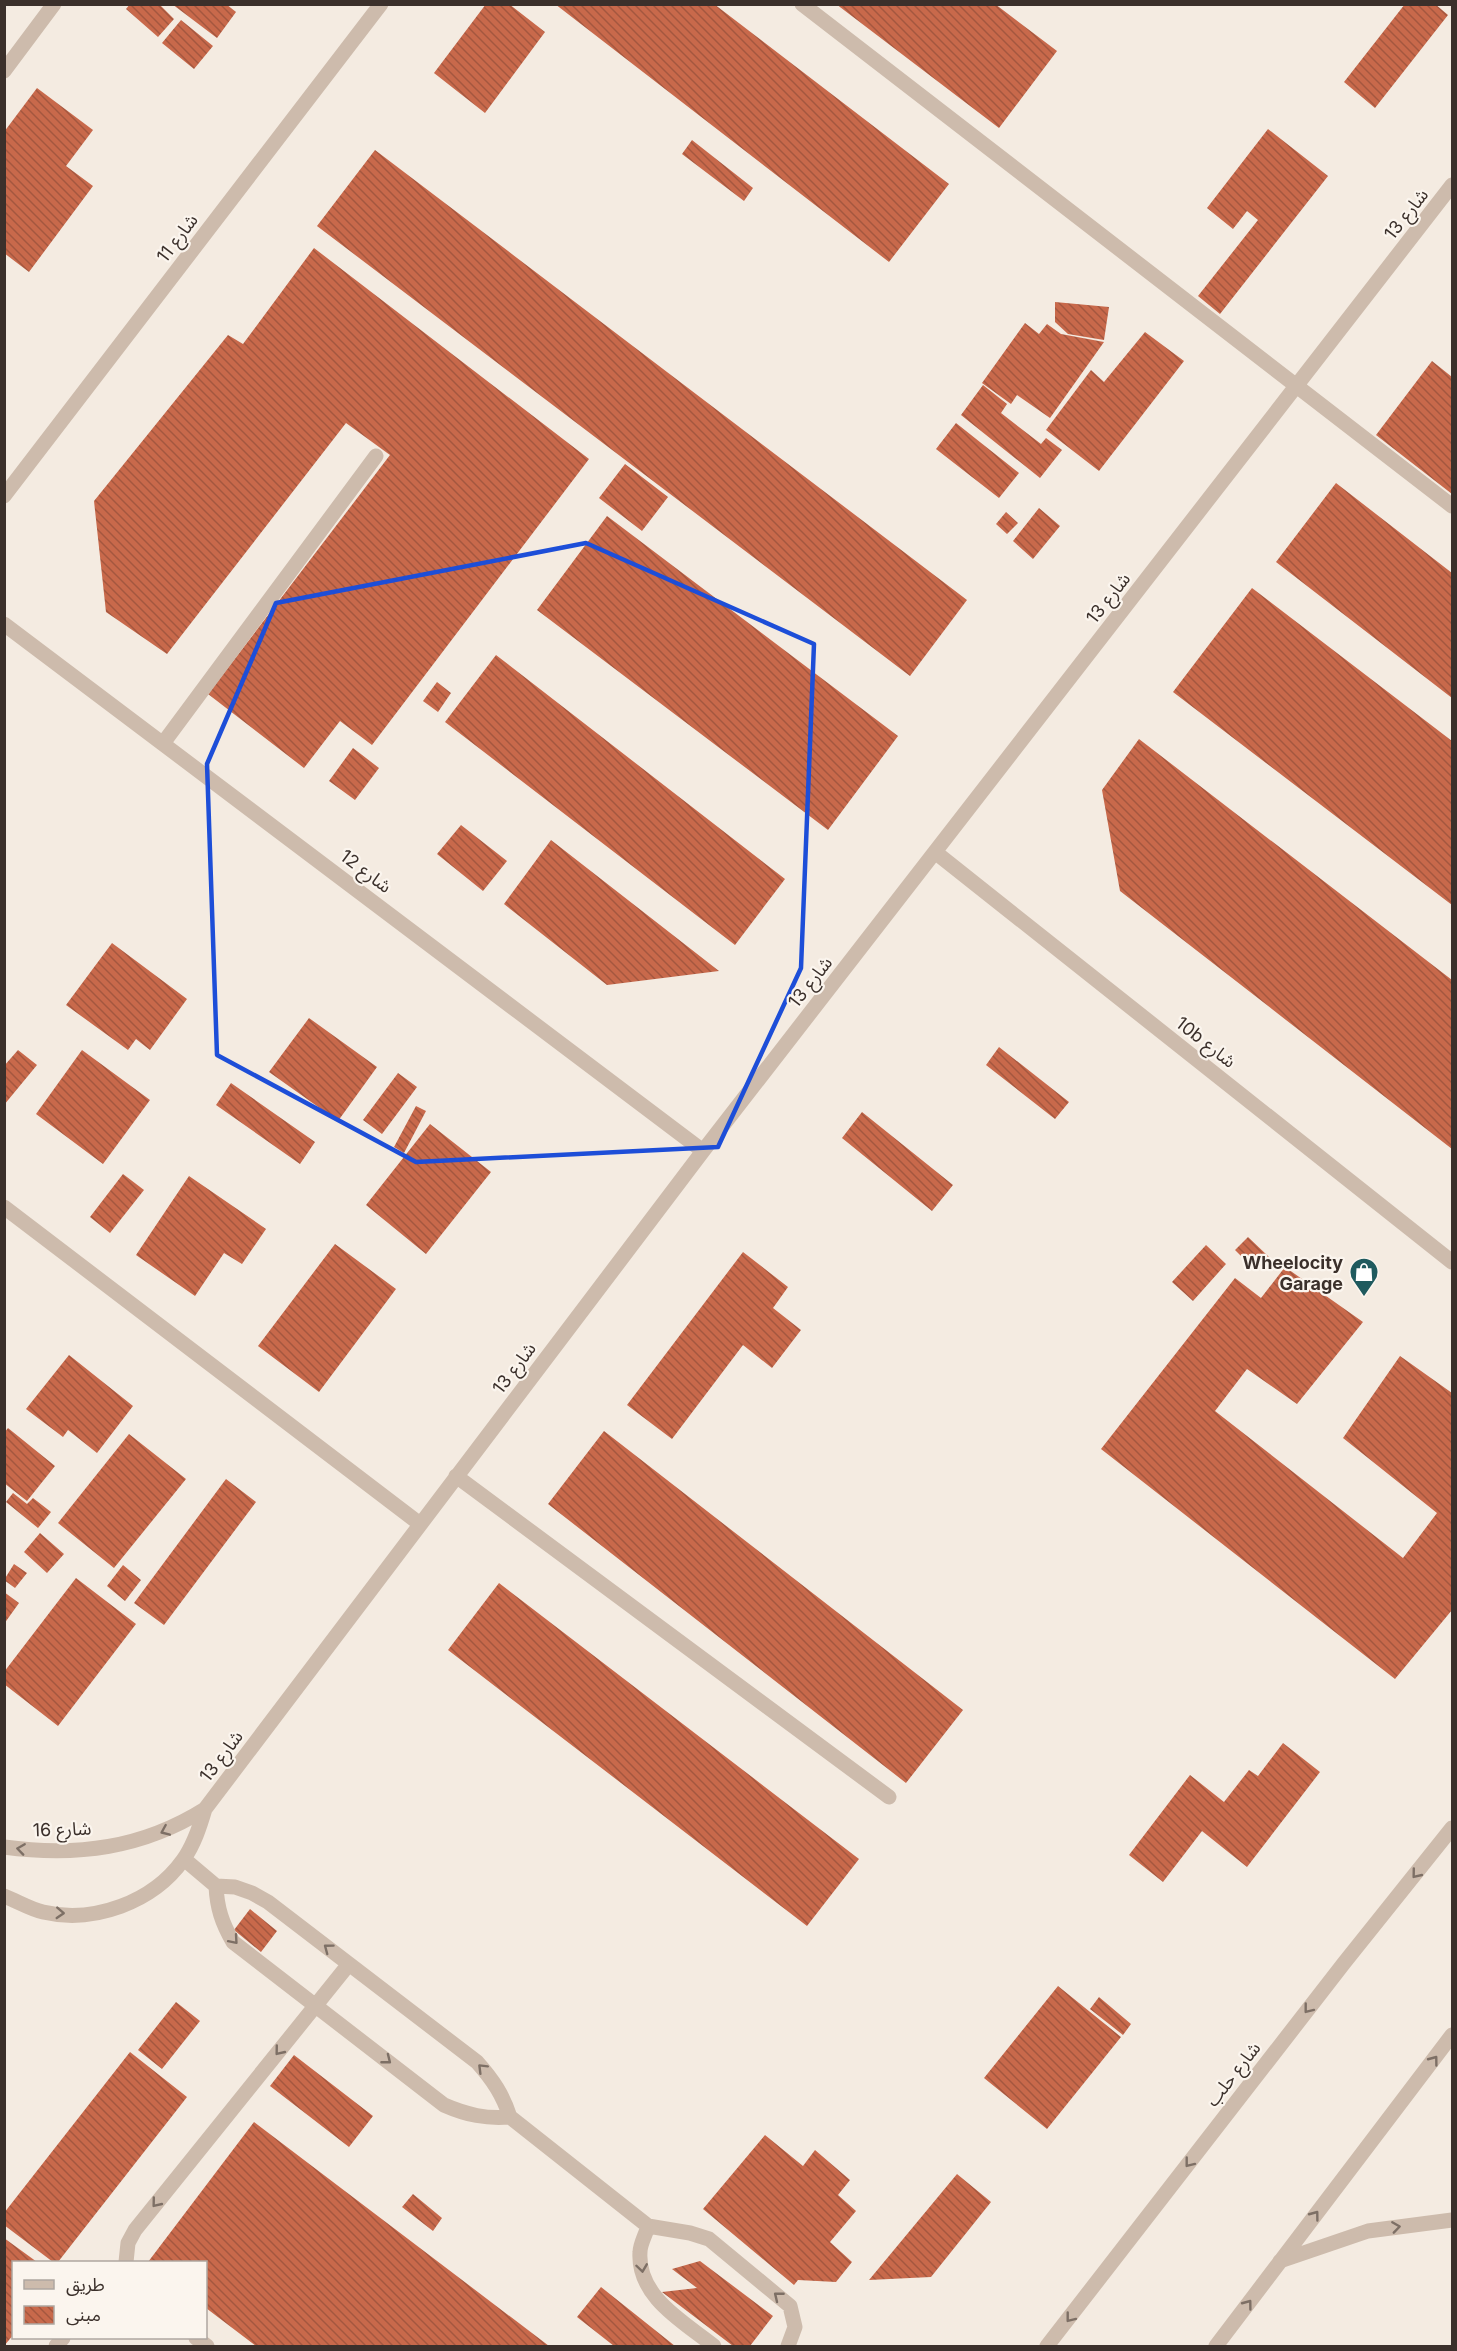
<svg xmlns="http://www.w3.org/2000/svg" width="1457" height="2351" font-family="Inter,'Noto Sans Arabic',sans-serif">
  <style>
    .building { fill: url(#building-back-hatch) }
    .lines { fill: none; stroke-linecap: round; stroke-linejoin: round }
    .minor { stroke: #cdbbac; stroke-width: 15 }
    .oneway { stroke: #7d6f65 }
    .marked { fill: none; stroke: #1d4ed8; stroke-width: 4.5; stroke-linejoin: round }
    .labels { text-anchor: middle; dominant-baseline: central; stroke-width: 4.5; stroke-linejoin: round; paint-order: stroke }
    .street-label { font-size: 18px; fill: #3b302b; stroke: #fbf5ee }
    .poi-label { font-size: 18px; font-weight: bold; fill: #3b302b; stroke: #fbf5ee; text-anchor: end }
  </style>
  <defs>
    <pattern id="building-back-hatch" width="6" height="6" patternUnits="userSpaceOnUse" patternTransform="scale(1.5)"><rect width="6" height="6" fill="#c8694b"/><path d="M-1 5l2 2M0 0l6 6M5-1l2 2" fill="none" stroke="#a4573f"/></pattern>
  </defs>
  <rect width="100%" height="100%" fill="#f4ebe1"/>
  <path class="building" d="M 130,4 L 159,4 L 174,19 L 158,37 L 126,9 Z
    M 172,4 L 226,4 L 236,12 L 217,38 Z
    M 486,4 L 509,4 L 545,32 L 485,113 L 434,73 Z
    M 555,4 L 714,4 L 949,184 L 889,262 Z
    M 836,4 L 995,4 L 1057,51 L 999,128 Z
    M 1405,4 L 1435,4 L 1448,15 L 1375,108 L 1344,82 Z
    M 181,20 L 213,46 L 194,69 L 162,43 Z
    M 37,88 L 93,130 L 66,166 L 93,186 L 29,272 L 4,253 L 4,132 Z
    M 1268,129 L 1328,176 L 1220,314 L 1198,296 L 1258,220 L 1247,211 L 1233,229 L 1207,208 Z
    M 692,140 L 753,188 L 744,201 L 682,154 Z
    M 375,150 L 967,600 L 910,676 L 317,226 Z
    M 314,248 L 589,459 L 372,745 L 340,721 L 304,768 L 208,694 L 390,455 L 346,423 L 167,654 L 106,612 L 94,501 L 228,335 L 243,344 Z
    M 1055,302 L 1109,307 L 1104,340 L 1068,334 L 1055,322 Z
    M 1025,323 L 1039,334 L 1047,324 L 1061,334 L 1104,342 L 1050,418 L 1017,395 L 1011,404 L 982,383 Z
    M 1145,332 L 1184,361 L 1099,471 L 1046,430 L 1091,370 L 1104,382 Z
    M 1432,361 L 1452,377 L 1452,494 L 1376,435 Z
    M 983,385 L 1007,404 L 1001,413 L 1041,444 L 1046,438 L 1062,450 L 1040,478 L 961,415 Z
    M 956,423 L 1019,473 L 999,498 L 936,449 Z
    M 625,464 L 668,497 L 642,531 L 599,498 Z
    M 1336,483 L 1452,573 L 1452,698 L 1276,562 Z
    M 1039,508 L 1060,526 L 1033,559 L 1013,541 Z
    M 1006,512 L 1018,523 L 1007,534 L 996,524 Z
    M 607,516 L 898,736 L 828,830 L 537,610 Z
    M 1252,588 L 1452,741 L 1452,905 L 1173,692 Z
    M 496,655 L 785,879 L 735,945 L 445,722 Z
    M 437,682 L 451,693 L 438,712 L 423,701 Z
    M 1139,739 L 1452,980 L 1452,1149 L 1120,891 L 1102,790 Z
    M 353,748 L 379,768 L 355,800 L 329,781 Z
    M 461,825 L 507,861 L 483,891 L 437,854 Z
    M 551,840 L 719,971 L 607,985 L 504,904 Z
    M 112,943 L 187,999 L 150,1050 L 136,1039 L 128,1050 L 66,1005 Z
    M 309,1018 L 377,1067 L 338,1121 L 269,1072 Z
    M 999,1047 L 1069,1102 L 1055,1119 L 986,1065 Z
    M 18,1050 L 37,1065 L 4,1105 L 4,1066 Z
    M 82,1050 L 150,1100 L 103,1164 L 36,1114 Z
    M 398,1073 L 417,1087 L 382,1134 L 363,1120 Z
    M 231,1083 L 315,1142 L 300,1164 L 216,1105 Z
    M 416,1106 L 426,1111 L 404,1153 L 394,1147 Z
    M 862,1112 L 953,1185 L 932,1211 L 842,1138 Z
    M 430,1124 L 491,1172 L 426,1254 L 366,1205 Z
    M 123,1174 L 144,1190 L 110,1233 L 90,1217 Z
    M 189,1176 L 266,1229 L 242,1264 L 224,1253 L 195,1296 L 136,1255 Z
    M 1248,1237 L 1269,1257 L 1256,1271 L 1235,1250 Z
    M 335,1244 L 396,1289 L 319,1392 L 258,1346 Z
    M 1206,1245 L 1226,1264 L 1193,1301 L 1172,1282 Z
    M 743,1252 L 788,1287 L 773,1308 L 801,1330 L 772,1368 L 743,1345 L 672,1439 L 627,1405 Z
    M 1285,1267 L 1363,1322 L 1297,1404 L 1247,1369 L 1215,1411 L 1403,1558 L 1437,1513 L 1343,1438 L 1400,1356 L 1452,1393 L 1452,1610 L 1395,1679 L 1101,1449 L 1235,1278 L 1261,1298 Z
    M 69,1355 L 133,1406 L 97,1453 L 68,1430 L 63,1437 L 26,1409 Z
    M 8,1428 L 55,1466 L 27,1501 L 4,1483 L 4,1433 Z
    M 604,1431 L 963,1710 L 906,1783 L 548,1504 Z
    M 129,1434 L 186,1479 L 114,1568 L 58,1523 Z
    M 226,1479 L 256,1502 L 164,1625 L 134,1603 Z
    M 13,1493 L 27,1504 L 33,1498 L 51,1512 L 38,1528 L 6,1502 Z
    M 40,1533 L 64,1554 L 47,1573 L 24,1552 Z
    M 14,1564 L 27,1573 L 15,1588 L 4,1580 Z
    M 123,1565 L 141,1580 L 125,1601 L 107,1586 Z
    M 76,1578 L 136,1624 L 58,1726 L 4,1684 L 4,1672 Z
    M 499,1583 L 859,1859 L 807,1926 L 448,1650 Z
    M 4,1592 L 19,1603 L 4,1624 Z
    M 1283,1743 L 1320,1772 L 1247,1867 L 1202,1831 L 1163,1882 L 1129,1855 L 1190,1775 L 1224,1802 L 1249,1770 L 1258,1776 Z
    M 250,1909 L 277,1931 L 261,1952 L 234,1930 Z
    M 1058,1986 L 1121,2037 L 1047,2129 L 984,2078 Z
    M 1099,1997 L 1131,2024 L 1123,2035 L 1090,2009 Z
    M 176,2002 L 200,2021 L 162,2069 L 138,2050 Z
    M 130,2052 L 187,2097 L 58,2262 L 53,2262 L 4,2225 L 4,2213 Z
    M 294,2055 L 373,2116 L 349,2147 L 270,2086 Z
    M 254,2122 L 549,2346 L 256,2346 L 206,2308 L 206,2262 L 148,2262 Z
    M 765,2135 L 803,2166 L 815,2150 L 850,2180 L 838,2195 L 856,2211 L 830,2242 L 852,2262 L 836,2282 L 798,2280 L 794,2285 L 703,2209 Z
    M 957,2174 L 991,2202 L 931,2277 L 869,2280 Z
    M 413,2194 L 442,2218 L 433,2231 L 402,2207 Z
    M 4,2238 L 37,2262 L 14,2262 L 14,2334 L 4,2346 Z
    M 700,2261 L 773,2316 L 750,2346 L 733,2346 L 662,2292 L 697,2288 L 672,2269 Z
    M 601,2287 L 675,2346 L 614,2346 L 577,2317 Z"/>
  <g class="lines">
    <path class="minor" d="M 802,4 L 1452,506
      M 4,71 L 54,4
      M 4,496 L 381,4
      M 4,624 L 703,1151
      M 164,742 L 376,456
      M 935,852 L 1452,1262
      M 4,1207 L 420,1524
      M 456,1476 L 889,1797
      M 4,1847 C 77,1857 143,1848 205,1809
      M 184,1859 L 216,1886 L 235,1887 L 252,1893 L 268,1902 L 477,2062 C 493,2080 503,2095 510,2117 L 648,2226
      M 216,1886 C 217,1908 222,1923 233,1942 L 444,2105 C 467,2115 486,2119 510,2117
      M 4,1896 C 17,1901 30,1909 43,1912 C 94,1924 153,1902 183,1860 C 194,1845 200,1826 205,1809 L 703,1151 L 1452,185
      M 1280,2261 L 1368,2231 L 1452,2220
      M 126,2262 L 128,2243 L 135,2230 L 349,1964
      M 196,2338 L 207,2346
      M 56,2346 L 63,2338
      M 714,2346 C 684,2322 637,2297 640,2252 C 640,2244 646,2234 648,2226 L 690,2233 L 709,2239 L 790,2306 L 795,2327 L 788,2346
      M 1047,2346 L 1344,1963 L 1452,1828
      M 1216,2346 L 1452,2035"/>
  </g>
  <defs><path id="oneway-chevron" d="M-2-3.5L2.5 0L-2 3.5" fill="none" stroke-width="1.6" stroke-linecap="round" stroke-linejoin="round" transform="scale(1.5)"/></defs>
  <g class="oneway">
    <use href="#oneway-chevron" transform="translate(165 1831) rotate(157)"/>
    <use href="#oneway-chevron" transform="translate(21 1849) rotate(-172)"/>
    <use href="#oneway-chevron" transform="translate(1416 1874) rotate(129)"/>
    <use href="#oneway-chevron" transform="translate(60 1913) rotate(3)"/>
    <use href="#oneway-chevron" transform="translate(234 1940) rotate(49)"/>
    <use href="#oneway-chevron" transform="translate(328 1948) rotate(-143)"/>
    <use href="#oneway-chevron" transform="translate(1308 2009) rotate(128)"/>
    <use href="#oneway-chevron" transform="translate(279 2051) rotate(129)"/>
    <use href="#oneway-chevron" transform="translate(387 2060) rotate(38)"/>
    <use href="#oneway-chevron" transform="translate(1434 2060) rotate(-53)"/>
    <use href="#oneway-chevron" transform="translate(482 2068) rotate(-135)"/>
    <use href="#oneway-chevron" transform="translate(1189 2163) rotate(128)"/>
    <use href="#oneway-chevron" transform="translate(156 2203) rotate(129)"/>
    <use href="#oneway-chevron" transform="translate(1315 2215) rotate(-53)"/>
    <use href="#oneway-chevron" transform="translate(1396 2227) rotate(-8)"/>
    <use href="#oneway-chevron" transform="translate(642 2268) rotate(82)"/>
    <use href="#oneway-chevron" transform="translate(778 2296) rotate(-141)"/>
    <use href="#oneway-chevron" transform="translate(1248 2304) rotate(-53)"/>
    <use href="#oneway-chevron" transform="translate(1070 2318) rotate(128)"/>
  </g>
  <path class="marked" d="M 586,543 L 814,644 L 801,968 L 718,1147 L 416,1162 L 217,1055 L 207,764 L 276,603 Z"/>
  <defs>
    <g id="shop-pin" transform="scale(1.5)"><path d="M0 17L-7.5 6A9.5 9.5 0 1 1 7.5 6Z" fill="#1f5a5e" stroke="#fbf5ee"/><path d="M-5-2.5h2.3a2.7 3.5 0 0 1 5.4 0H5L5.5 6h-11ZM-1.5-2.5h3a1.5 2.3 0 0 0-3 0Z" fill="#fff"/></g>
  </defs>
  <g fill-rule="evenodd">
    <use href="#shop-pin" x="1364" y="1272"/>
  </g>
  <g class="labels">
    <g class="street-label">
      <text transform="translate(1406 214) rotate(-52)">شارع 13</text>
      <text transform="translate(177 238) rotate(-53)">شارع 11</text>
      <text transform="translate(1108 598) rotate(-52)">شارع 13</text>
      <text transform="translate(366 871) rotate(37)">شارع 12</text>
      <text transform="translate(810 982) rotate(-52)">شارع 13</text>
      <text transform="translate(1206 1042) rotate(38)">10b شارع</text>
      <text transform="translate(514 1368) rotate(-53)">شارع 13</text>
      <text transform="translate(221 1756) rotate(-53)">شارع 13</text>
      <text transform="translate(62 1829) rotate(-2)">شارع 16</text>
      <text transform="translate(1233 2074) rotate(-52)">شارع حلب</text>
    </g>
    <g class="poi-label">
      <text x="1343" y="1262">Wheelocity<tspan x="1343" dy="21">Garage</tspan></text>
    </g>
  </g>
  <rect width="1457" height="2351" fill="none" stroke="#3b302b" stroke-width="12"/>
  <rect x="12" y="2261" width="195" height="78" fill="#fbf5ee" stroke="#aea6a0" stroke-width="1.5"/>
  <rect x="24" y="2280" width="30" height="9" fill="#cdbbac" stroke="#aea6a0" stroke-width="1.5"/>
  <text x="66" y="2291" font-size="18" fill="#3b302b">طريق</text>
  <rect x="24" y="2306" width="30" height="18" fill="url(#building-back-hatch)" stroke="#aea6a0" stroke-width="1.5"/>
  <text x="66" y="2321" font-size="18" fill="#3b302b">مبنى</text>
</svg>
